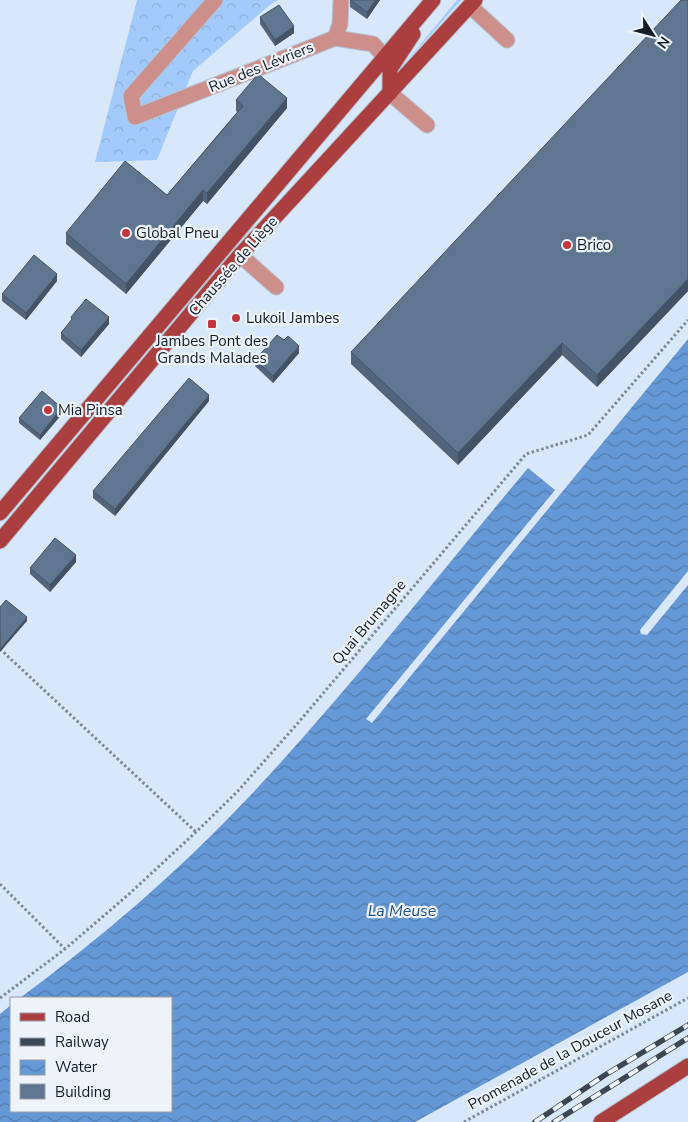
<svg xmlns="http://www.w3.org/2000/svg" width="688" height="1122" font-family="'Nunito Sans',sans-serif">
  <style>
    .grass { fill: #a2cbfb }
    .forest { fill: url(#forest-crowns) }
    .water { fill: url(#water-waves) }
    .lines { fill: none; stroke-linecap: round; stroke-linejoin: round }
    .minor-casing { stroke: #b5c3d3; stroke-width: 17 }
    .major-casing { stroke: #b5c3d3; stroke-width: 17 }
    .path { stroke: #7d8997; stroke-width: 3; stroke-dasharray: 2.5 2.5; stroke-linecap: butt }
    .minor { stroke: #cc8f8b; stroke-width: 15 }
    .major { stroke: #ab3f40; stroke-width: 15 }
    .rail-casing { stroke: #3d4753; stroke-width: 5.5 }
    .rail { stroke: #eef3f9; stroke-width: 4; stroke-dasharray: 11; stroke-linecap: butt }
    .wall { fill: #53657c }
    .shaded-wall { fill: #435365 }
    .building { fill: #607690; stroke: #435365 }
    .poi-dot { fill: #c5353d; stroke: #eef3f9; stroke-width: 2 }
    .labels { text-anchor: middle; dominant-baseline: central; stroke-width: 4.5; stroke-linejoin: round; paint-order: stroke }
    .street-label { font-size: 15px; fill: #141d27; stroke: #eef3f9 }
    .poi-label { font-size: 15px; fill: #141d27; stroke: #eef3f9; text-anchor: start }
    .water-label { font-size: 16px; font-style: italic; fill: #1a4f88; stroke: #eef3f9 }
  </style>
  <defs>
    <pattern id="forest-crowns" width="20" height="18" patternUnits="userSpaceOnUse" patternTransform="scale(1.25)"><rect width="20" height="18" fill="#a2cbfb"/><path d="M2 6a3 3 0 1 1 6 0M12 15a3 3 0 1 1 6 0" fill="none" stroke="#8baed7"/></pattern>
    <pattern id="water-waves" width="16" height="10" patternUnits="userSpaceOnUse" patternTransform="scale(1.25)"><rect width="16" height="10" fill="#6599d6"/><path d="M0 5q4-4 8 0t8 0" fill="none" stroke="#527cae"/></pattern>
  </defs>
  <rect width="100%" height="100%" fill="#d8e7f9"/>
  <path class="grass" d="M 457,0 L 461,0 L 401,68 Z"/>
  <path class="forest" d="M 137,0 L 278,0 L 271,4 L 193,71 L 157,160 L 95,162 Z"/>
  <path class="water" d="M 688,339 L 688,571 L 640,630 L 641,634 L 647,635 L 688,585 L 688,972 L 415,1122 L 0,1122 L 0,1014 L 11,1005 L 11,1111 L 171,1111 L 171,998 L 20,998 C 101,938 178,872 247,799 C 346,694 435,579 528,468 L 555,490 L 366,719 L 372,723 Z"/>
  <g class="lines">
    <g class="minor-casing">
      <path id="minor" d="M 215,0 L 131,96 L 135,117 L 335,38 L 373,44 L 384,56
        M 470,6 L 507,40
        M 335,38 L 340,24 L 341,0
        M 390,93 L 427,125
        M 240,255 L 276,287"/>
    </g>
    <g class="major-casing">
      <path id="major" d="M 390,93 L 390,69 L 413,34
        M 0,513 L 433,0
        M 0,541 L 240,255 L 475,0
        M 601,1122 L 688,1066"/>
    </g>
    <path class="path" d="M 0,649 L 196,832
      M 0,884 L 65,949
      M 0,998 L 65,949 L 128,895 L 196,832 L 237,792 L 298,723 L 526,454 L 588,435 L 688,320
      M 464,1122 L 688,998"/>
    <use href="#minor" class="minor"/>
    <use href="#major" class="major"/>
    <g class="rail-casing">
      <path id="rail" d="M 535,1122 L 605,1075 L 688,1025
        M 554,1122 L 688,1038"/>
    </g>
    <use href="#rail" class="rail"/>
  </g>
  <path class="wall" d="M 350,0 L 380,0 L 367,19 L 350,7 Z
    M 688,0 L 688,291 L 597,387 L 562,355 L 458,465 L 351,364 L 351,352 Z
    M 260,17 L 294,33 L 275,46 L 260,24 Z
    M 236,100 L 287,108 L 207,204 L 203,201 L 126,294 L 66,244 L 66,233 L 167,195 L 237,112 L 236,111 Z
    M 57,281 L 26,320 L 2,301 L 2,294 Z
    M 71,317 L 109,324 L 81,357 L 61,339 L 61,333 L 71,321 Z
    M 299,353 L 273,383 L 255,366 L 255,360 Z
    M 209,401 L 115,516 L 93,498 L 93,491 Z
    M 62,414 L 40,440 L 19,423 L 19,418 Z
    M 76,562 L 50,592 L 30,574 L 30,568 Z"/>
  <path class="shaded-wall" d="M 376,0 L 380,0 L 367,19 L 367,12 Z
    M 294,26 L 294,33 L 275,46 L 275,40 Z
    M 287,98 L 287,108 L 207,204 L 207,193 Z
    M 203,190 L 203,201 L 126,294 L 126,284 Z
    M 57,274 L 57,281 L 26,320 L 26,313 Z
    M 688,279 L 688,291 L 597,387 L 597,375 Z
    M 109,317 L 109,324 L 81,357 L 81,350 Z
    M 562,343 L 562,355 L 458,465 L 458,453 Z
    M 299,346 L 299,353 L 273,383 L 273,376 Z
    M 209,395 L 209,401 L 115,516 L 115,509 Z
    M 62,408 L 62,414 L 40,440 L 40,435 Z
    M 76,555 L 76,562 L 50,592 L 50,585 Z
    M 27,617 L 27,621 L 0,652 L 0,649 Z"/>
  <path class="building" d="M 350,0 L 376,0 L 367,12 Z
    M 681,0 L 688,0 L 688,279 L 597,375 L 562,343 L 458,453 L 351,352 Z
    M 279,5 L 294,26 L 275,40 L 260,17 Z
    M 258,74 L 287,98 L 207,193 L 203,190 L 126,284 L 66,233 L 125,161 L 167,195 L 243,106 L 236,100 Z
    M 34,255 L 57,274 L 26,313 L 2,294 Z
    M 86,299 L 109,317 L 81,350 L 61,333 L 72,319 L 71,317 Z
    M 277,335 L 284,340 L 288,336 L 299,346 L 273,376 L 255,360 Z
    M 189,378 L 209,395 L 115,509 L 93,491 Z
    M 42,391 L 62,408 L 40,435 L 19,418 Z
    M 55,538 L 76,555 L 50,585 L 30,568 Z
    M 6,600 L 27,617 L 0,649 L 0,607 Z"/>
  <g class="poi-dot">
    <circle cx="126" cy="233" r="5"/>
    <circle cx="567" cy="245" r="5"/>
    <circle cx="236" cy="318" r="5"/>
    <rect x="207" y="319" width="10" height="10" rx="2.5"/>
    <circle cx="48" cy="410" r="5"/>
  </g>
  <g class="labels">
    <g class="street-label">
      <text transform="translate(261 67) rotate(-22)">Rue des Lévriers</text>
      <text transform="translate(233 266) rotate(-49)">Chaussée de Liège</text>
      <text transform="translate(369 622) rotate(-50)">Quai Brumagne</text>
      <text transform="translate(570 1050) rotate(-29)">Promenade de la Douceur Mosane</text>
    </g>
    <g class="poi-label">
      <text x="136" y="233">Global Pneu</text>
      <text x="577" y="245">Brico</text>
      <text x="246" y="318">Lukoil Jambes</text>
      <text x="212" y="341" text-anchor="middle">Jambes Pont des<tspan x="212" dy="17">Grands Malades</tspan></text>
      <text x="58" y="410">Mia Pinsa</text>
    </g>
    <g class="water-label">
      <text x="402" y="911">La Meuse</text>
    </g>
  </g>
  <rect x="10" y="997" width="162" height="115" fill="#eef3f9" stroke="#979da5"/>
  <rect x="20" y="1013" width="25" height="8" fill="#ab3f40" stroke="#979da5"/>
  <text x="55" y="1022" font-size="15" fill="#141d27">Road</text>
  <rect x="20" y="1038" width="25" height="8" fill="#3d4753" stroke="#979da5"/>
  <text x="55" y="1047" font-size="15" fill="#141d27">Railway</text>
  <rect x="20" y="1060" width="25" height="15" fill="url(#water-waves)" stroke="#979da5"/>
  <text x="55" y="1072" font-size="15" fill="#141d27">Water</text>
  <rect x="20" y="1084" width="25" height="15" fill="#607690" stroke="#979da5"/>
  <text x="55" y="1097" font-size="15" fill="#141d27">Building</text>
  <g transform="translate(653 35) rotate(126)" stroke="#eef3f9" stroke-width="4" paint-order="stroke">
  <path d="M0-4L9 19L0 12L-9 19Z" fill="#141d27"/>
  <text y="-8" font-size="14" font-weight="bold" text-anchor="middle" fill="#141d27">N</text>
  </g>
</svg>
